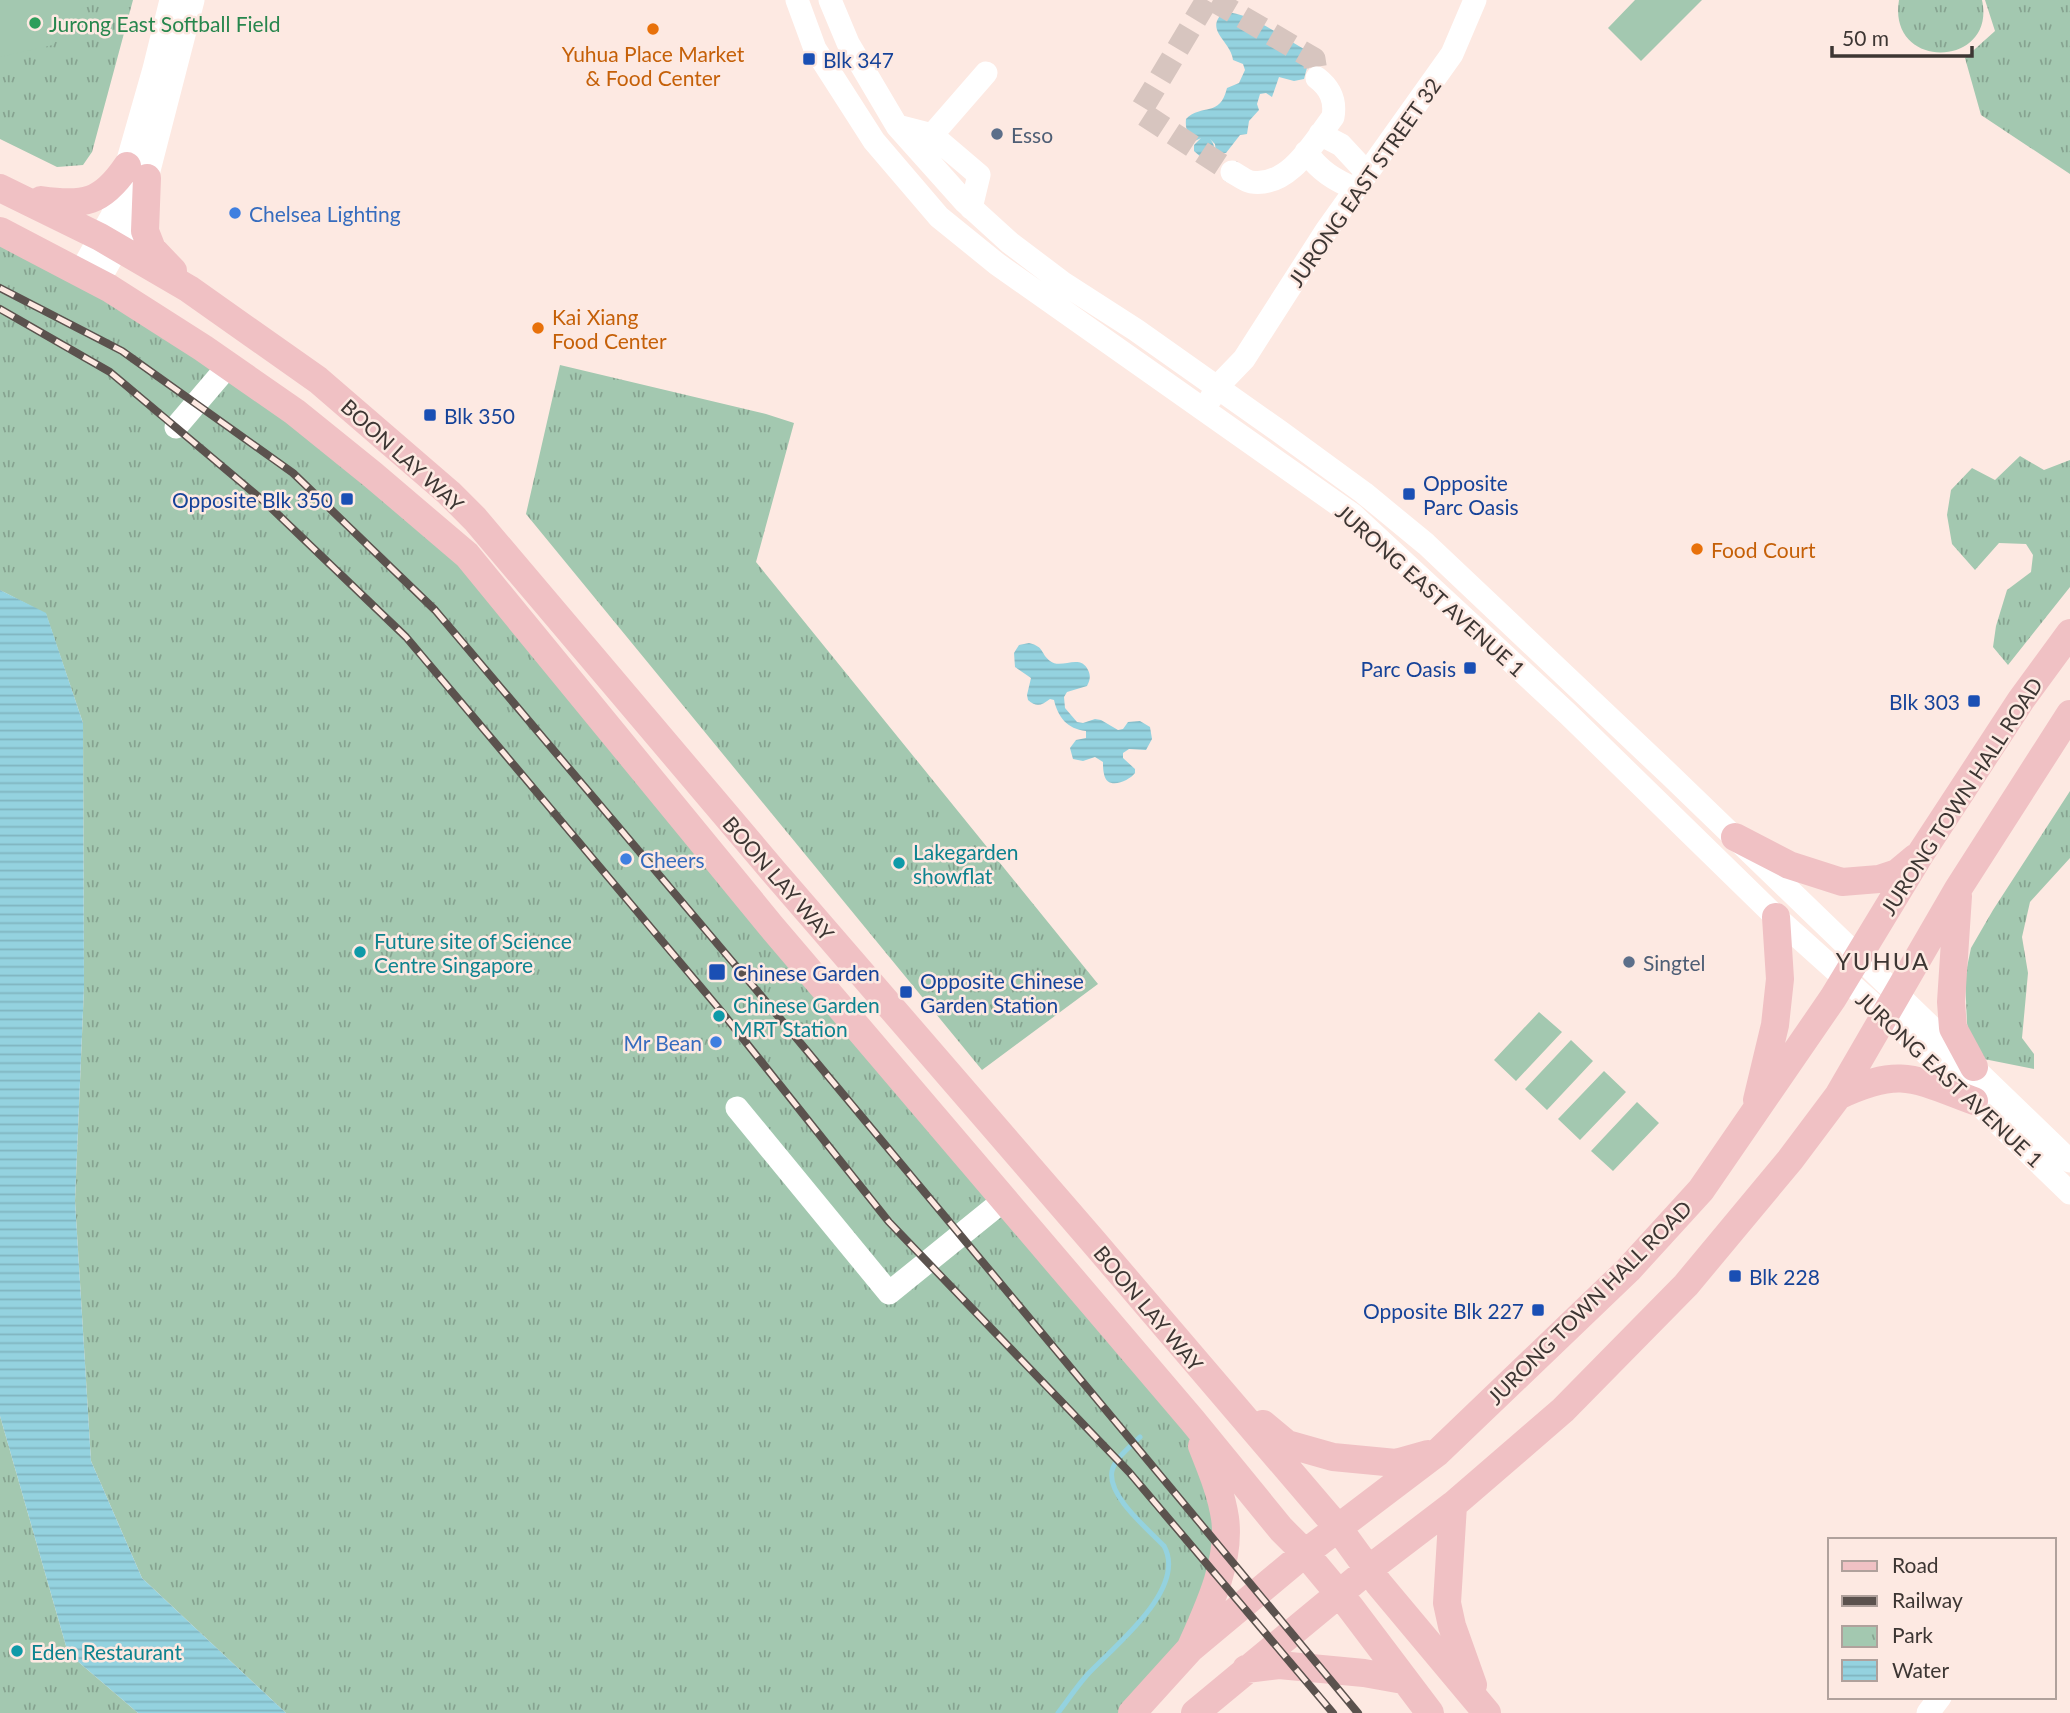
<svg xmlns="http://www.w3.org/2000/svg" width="2070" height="1713" font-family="Lato,sans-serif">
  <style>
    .park { fill: url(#park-tufts) }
    .pitch { fill: #a3c8b0 }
    .water { fill: url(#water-rules) }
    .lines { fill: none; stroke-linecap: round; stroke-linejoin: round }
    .stream { stroke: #94d2df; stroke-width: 5 }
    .minor-tunnel { stroke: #d7c5bf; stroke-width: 23; stroke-dasharray: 23 11; stroke-linecap: butt }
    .minor { stroke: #fff; stroke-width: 23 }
    .major { stroke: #f0c1c4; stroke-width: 28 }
    .rail-casing { stroke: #5b524e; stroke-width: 8 }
    .rail { stroke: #fde9e2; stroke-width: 5; stroke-dasharray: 16; stroke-linecap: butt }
    .leisure-dot { fill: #2e9e5b; stroke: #fde9e2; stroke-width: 2.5 }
    .food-dot { fill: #e8710a; stroke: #fde9e2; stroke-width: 2.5 }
    .transit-dot { fill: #1a4fb4; stroke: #fde9e2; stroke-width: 2.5 }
    .service-dot { fill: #5c6f8a; stroke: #fde9e2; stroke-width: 2.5 }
    .shop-dot { fill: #3f7fe0; stroke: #fde9e2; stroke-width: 2.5 }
    .culture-dot { fill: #0f9aa8; stroke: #fde9e2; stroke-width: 2.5 }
    .labels { text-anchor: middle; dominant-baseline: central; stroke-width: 5; stroke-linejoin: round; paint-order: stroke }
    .leisure-label { font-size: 21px; fill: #27864d; stroke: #fde9e2; text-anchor: start }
    .food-label { font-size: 21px; fill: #c56008; stroke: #fde9e2; text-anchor: start }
    .transit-label { font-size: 21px; fill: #164399; stroke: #fde9e2; text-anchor: start }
    .service-label { font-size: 21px; fill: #4e5e75; stroke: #fde9e2; text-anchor: start }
    .street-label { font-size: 21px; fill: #3d3633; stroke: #fde9e2 }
    .shop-label { font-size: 21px; fill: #366cbe; stroke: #fde9e2; text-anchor: start }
    .culture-label { font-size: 21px; fill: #0d838f; stroke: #fde9e2; text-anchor: start }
    .quarter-label { font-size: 24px; letter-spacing: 2px; fill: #3d3633; stroke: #fde9e2 }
  </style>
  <defs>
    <pattern id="park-tufts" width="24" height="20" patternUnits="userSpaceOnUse" patternTransform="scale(1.75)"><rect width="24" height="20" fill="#a3c8b0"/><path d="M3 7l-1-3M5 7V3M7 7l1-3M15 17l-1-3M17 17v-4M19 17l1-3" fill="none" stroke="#86a390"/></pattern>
    <pattern id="water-rules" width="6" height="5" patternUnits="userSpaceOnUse" patternTransform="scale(1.75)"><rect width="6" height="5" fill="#94d2df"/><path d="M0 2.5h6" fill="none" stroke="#80b5c0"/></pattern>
  </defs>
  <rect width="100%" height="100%" fill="#fde9e2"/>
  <path class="park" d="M 0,0 L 133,0 L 92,152 L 83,165 L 57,167 L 0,139 Z
    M 1899,0 L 1982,0 C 1997,68 1887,72 1899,0 Z
    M 1985,0 L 2070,0 L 2070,174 L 1981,115 L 1965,58 L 1995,31 Z
    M 0,231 L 109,288 L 467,555 L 1192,1420 L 1220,1493 L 1202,1623 L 1132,1713 L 286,1713 L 142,1578 L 91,1461 L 75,1201 L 84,987 L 83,723 L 46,614 L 0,590 Z
    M 560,365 L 766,414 L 794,423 L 756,562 L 1098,984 L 982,1070 L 526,514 Z
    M 2020,456 L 2044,470 L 2070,460 L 2070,587 L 2008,665 L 1993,647 L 1996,626 L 2007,590 L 2031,572 L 2033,555 L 2026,544 L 1999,543 L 1975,570 L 1952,544 L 1947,515 L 1951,490 L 1972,468 L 1995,480 Z
    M 2070,791 L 2070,858 L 2030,902 L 2022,937 L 2028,973 L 2022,1038 L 2034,1054 L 2034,1069 L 1984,1059 L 1969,1036 L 1967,1023 L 1965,977 L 1971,948 L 1993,910 Z
    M 0,1416 L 68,1653 L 138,1713 L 0,1713 Z"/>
  <path class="pitch" d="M 0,0 L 88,0 L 53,45 L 0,57 Z
    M 1635,0 L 1702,0 L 1641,61 L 1608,28 Z
    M 1539,1012 L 1562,1032 L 1516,1081 L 1494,1060 Z
    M 1571,1040 L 1593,1061 L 1547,1110 L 1525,1089 Z
    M 1604,1071 L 1626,1092 L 1580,1140 L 1558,1119 Z
    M 1637,1102 L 1659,1123 L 1613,1171 L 1591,1151 Z"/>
  <path class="water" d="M 1224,12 C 1252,13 1280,36 1304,49 L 1308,64 L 1304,79 L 1294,81 L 1279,77 L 1272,97 L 1266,93 L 1260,94 L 1257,104 L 1259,110 L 1249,121 L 1247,134 L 1240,135 L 1226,153 L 1216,153 L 1215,144 L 1210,139 C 1214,144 1216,148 1212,156 L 1202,158 L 1194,151 L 1194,145 L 1201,138 L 1195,141 C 1188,134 1185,130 1186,119 C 1202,103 1220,118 1227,88 L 1239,83 L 1245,70 L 1243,64 L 1233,60 C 1231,41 1203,30 1224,12 Z
    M 0,590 L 46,613 L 83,723 L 84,987 L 75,1201 L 91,1461 L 142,1578 L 286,1713 L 138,1713 L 68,1653 L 0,1416 Z
    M 1029,643 C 1045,647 1040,653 1050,661 C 1061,670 1080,653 1088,670 C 1091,676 1090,680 1087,686 L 1067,692 L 1064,697 L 1065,708 L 1077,722 L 1083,723 L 1095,719 L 1101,720 L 1118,730 L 1123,729 L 1128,722 L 1140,721 L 1150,727 L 1152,739 L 1146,750 L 1129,749 L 1123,753 L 1123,758 L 1135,769 L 1135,773 C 1129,781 1107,791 1104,774 C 1103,770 1103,766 1103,762 L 1095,757 L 1083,761 L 1073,759 L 1070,748 L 1076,740 L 1086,738 L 1086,731 C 1067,729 1058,717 1054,700 L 1050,699 C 1042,705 1037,708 1028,700 L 1027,695 L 1031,678 L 1015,667 L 1014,653 L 1019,645 Z"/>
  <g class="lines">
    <path class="stream" d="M 1058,1713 C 1068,1700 1077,1686 1088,1674 C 1113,1647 1188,1589 1164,1546 C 1148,1529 1107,1496 1112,1471 C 1115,1458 1131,1446 1140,1437"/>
    <path class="minor-tunnel" d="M 1207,0 L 1140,112 L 1232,172
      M 1213,0 L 1314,59 L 1317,78"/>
    <path class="minor" d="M 797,0 L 815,49 L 874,141 L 939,217 L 997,264 L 1353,515 L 1568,714 L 1776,917 L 1903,1031 L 2070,1193
      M 830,0 L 848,43 L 897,126 L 965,202 L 1009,242 L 1063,283 L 1136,330 L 1279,431 L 1364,493 L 1426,544 L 1670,775 L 2070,1161
      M 897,126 L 932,135 L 979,175 L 971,208
      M 1320,134 L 1341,145 L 1367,173
      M 932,135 L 986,73
      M 1306,152 C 1320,171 1334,180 1356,189
      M 1232,172 C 1238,175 1245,181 1251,182 C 1289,188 1314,142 1333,117 C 1336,100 1330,88 1317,78
      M 80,273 L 112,216 L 154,69 L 171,0
      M 98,282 L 130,225 L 147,178 L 193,0
      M 1211,398 L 1217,387 L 1244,359 L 1326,231 L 1452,54 L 1475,0
      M 176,427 L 228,366
      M 737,1108 L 889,1293 L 1004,1200
      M 1928,1713 L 1940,1697"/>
    <path class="major" d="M 147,178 L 145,231 L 152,249 L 173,271
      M 0,188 L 100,237 L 189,289 L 318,380 L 449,493 L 475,519 L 774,872 L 1092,1240 L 1339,1529 L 1379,1584 L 1487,1713
      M 41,200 C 84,206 102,203 127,166
      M 0,231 L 109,288 L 203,348 L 295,412 L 373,475 L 467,555 L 771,926 L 1192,1420 L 1281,1529 L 1305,1553 L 1350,1607 L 1430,1713
      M 1735,837 L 1789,865 L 1842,882 L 1879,879 L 1897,873 L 1915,858
      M 1958,896 L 1951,1002 L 1953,1028 L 1974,1067
      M 1838,1096 C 1900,1067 1913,1078 1974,1101
      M 1757,1100 L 1775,1025 L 1780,979 L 1776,917
      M 1263,1424 L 1287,1444 L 1333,1457 L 1396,1463 L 1428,1454
      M 1453,1505 L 1447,1603 L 1452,1626 L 1473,1685
      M 1191,1647 C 1208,1609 1231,1561 1225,1518 C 1221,1492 1211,1469 1202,1446
      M 1246,1669 L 1279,1665 L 1364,1673 L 1403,1680
      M 1132,1713 L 1190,1649 L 1305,1553 L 1438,1452 L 1628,1270 L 1701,1190 L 1833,998 L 1921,853 L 2021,700 L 2070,633
      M 1195,1713 L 1369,1569 L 1453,1505 L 1563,1410 L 1686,1285 L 1790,1160 L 1838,1096 L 1958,889 L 2070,714"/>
    <g class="rail-casing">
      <path id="rail" d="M 0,288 L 122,351 L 293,473 L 435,610 L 753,986 L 1358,1713
        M 0,309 L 110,372 L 267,504 L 406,637 L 721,1011 L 889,1222 L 1129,1472 L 1333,1713"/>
    </g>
    <use href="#rail" class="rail"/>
  </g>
  <circle class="leisure-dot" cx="35" cy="23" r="7"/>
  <g class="food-dot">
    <circle cx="653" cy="29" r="7"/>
    <circle cx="538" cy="328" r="7"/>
    <circle cx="1697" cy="549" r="7"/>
  </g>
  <g class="transit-dot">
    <rect x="802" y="52" width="14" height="14" rx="3.5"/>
    <rect x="423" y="408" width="14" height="14" rx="3.5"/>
    <rect x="1402" y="487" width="14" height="14" rx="3.5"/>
    <rect x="340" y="492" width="14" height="14" rx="3.5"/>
    <rect x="1463" y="661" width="14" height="14" rx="3.5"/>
    <rect x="1967" y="694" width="14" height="14" rx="3.5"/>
    <rect x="708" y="963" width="18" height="18" rx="3.5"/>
    <rect x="899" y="985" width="14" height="14" rx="3.5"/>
    <rect x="1728" y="1269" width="14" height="14" rx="3.5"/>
    <rect x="1531" y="1303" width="14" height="14" rx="3.5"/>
  </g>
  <g class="service-dot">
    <circle cx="997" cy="134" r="7"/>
    <circle cx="1629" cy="962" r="7"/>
  </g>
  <g class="shop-dot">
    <circle cx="235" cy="213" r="7"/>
    <circle cx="626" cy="859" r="7"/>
    <circle cx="716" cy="1042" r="7"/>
  </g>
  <g class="culture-dot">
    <circle cx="899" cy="863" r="7"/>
    <circle cx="360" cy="952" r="7"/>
    <circle cx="719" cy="1016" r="7"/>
    <circle cx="17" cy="1651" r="7"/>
  </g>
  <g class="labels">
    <g class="leisure-label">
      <text x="49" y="23">Jurong East Softball Field</text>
    </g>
    <g class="food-label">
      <text x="653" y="53" text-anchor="middle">Yuhua Place Market<tspan x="653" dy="24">&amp; Food Center</tspan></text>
      <text x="552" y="316">Kai Xiang<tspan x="552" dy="24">Food Center</tspan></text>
      <text x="1711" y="549">Food Court</text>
    </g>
    <g class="transit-label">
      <text x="823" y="59">Blk 347</text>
      <text x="444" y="415">Blk 350</text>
      <text x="1423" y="482">Opposite<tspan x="1423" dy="24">Parc Oasis</tspan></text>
      <text x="333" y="499" text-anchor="end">Opposite Blk 350</text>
      <text x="1456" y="668" text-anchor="end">Parc Oasis</text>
      <text x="1960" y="701" text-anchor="end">Blk 303</text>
      <text x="733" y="972">Chinese Garden</text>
      <text x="920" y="980">Opposite Chinese<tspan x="920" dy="24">Garden Station</tspan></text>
      <text x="1749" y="1276">Blk 228</text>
      <text x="1524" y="1310" text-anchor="end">Opposite Blk 227</text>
    </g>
    <g class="service-label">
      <text x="1011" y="134">Esso</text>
      <text x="1643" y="962">Singtel</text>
    </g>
    <g class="street-label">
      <text transform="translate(1364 182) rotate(-55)">JURONG EAST STREET 32</text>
      <text transform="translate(403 455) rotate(42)">BOON LAY WAY</text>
      <text transform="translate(1431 590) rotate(42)">JURONG EAST AVENUE 1</text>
      <text transform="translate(1961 796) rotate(-57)">JURONG TOWN HALL ROAD</text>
      <text transform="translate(779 878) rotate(49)">BOON LAY WAY</text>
      <text transform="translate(1950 1079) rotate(43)">JURONG EAST AVENUE 1</text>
      <text transform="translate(1589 1302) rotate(-45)">JURONG TOWN HALL ROAD</text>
      <text transform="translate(1149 1308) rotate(50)">BOON LAY WAY</text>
    </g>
    <g class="shop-label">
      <text x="249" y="213">Chelsea Lighting</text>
      <text x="640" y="859">Cheers</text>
      <text x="702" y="1042" text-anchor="end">Mr Bean</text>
    </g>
    <g class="culture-label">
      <text x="913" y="851">Lakegarden<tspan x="913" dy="24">showflat</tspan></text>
      <text x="374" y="940">Future site of Science<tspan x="374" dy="24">Centre Singapore</tspan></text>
      <text x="733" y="1004">Chinese Garden<tspan x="733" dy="24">MRT Station</tspan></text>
      <text x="31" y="1651">Eden Restaurant</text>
    </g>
    <g class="quarter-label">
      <text x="1883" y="960">YUHUA</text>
    </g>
  </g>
  <rect x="1828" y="1538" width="228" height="161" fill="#fde9e2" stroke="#b0a19c" stroke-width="2"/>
  <rect x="1842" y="1561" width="35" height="10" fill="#f0c1c4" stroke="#b0a19c" stroke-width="2"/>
  <text x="1892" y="1573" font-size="21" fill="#3d3633">Road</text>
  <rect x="1842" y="1596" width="35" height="10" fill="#5b524e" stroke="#b0a19c" stroke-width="2"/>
  <text x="1892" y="1608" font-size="21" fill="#3d3633">Railway</text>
  <rect x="1842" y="1626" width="35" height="21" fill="url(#park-tufts)" stroke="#b0a19c" stroke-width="2"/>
  <text x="1892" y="1643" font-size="21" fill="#3d3633">Park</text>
  <rect x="1842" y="1660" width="35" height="21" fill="url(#water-rules)" stroke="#b0a19c" stroke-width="2"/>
  <text x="1892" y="1678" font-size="21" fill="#3d3633">Water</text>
  <path d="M1832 46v10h140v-10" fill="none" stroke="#3d3633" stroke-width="3.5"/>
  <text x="1842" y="46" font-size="21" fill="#3d3633" stroke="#fde9e2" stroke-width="5" paint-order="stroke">50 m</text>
</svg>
